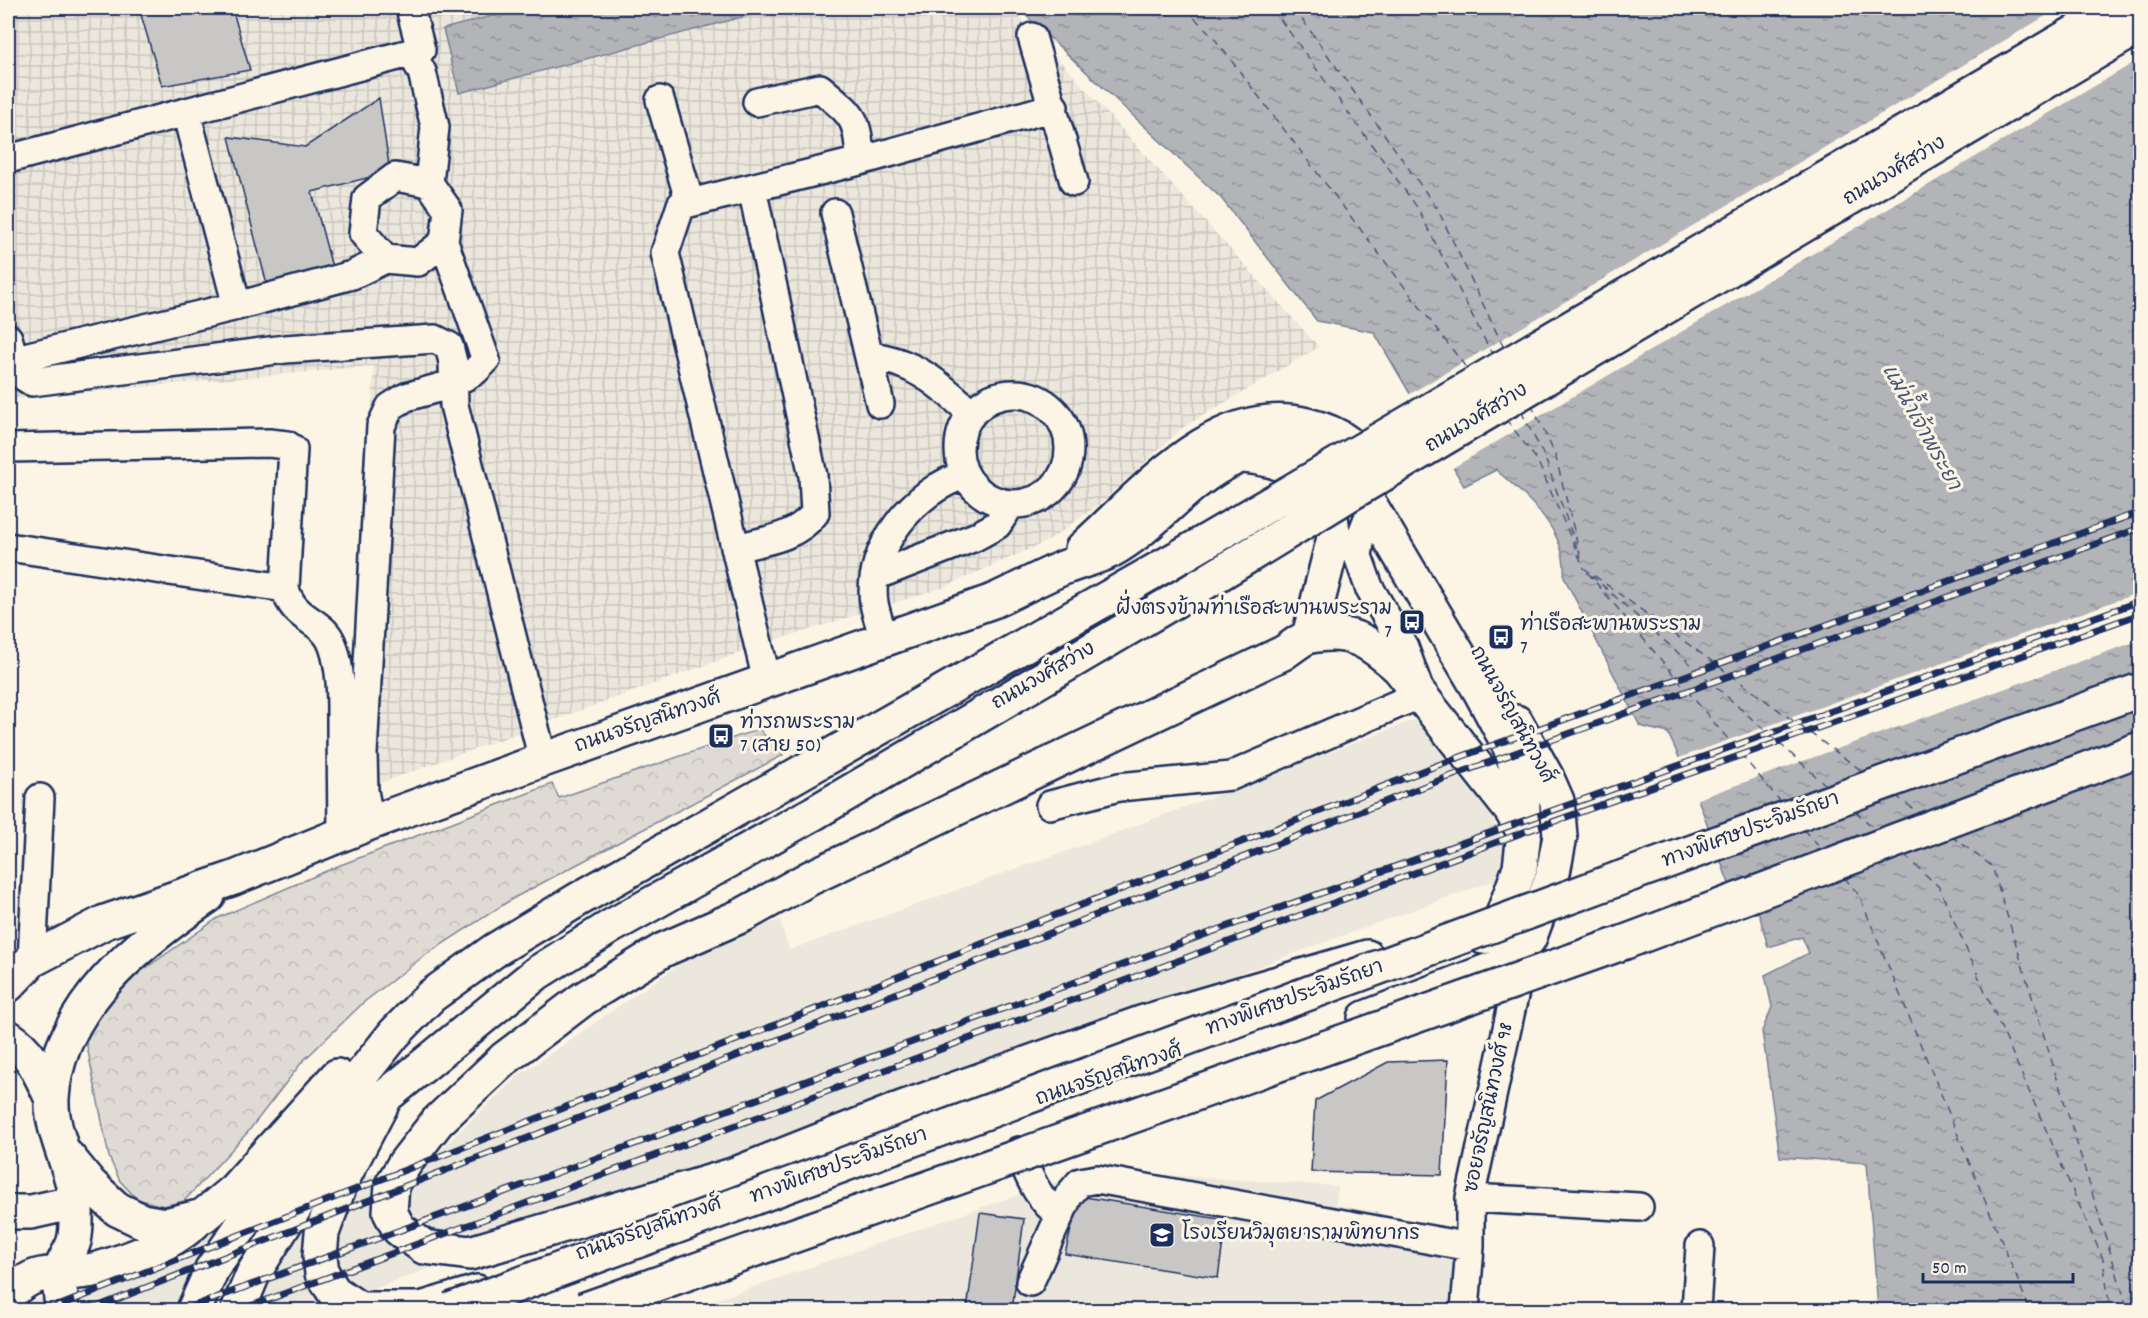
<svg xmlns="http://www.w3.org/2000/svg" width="2148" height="1318" font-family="Dekko,'Playpen Sans Thai',sans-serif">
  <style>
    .built { fill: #ece7dc }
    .industrial { fill: url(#industrial-grid) }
    .park { fill: url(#park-crowns); stroke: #7d8599; stroke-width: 1.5 }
    .water { fill: url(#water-ripples); stroke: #767f94; stroke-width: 1.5 }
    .pier { fill: #fcf5e5 }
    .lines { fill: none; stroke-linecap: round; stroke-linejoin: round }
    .ferry { stroke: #485779; stroke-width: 1.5; stroke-dasharray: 8 6; stroke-linecap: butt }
    .building { fill: #c8c7c6; stroke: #1b2f5e; stroke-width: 1.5 }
    .minor-casing { stroke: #1b2f5e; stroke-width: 32 }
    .major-casing { stroke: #1b2f5e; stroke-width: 38 }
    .highway-casing { stroke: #1b2f5e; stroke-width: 38 }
    .minor { stroke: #fcf5e5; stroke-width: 27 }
    .major { stroke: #fcf5e5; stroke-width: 33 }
    .highway { stroke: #fcf5e5; stroke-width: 33 }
    .rail-casing { stroke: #1b2f5e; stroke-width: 7 }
    .rail { stroke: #fcf5e5; stroke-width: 4.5; stroke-dasharray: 14; stroke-linecap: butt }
    .major-bridge-casing { stroke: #1b2f5e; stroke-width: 38; stroke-linecap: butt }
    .highway-bridge-casing { stroke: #1b2f5e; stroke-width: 38; stroke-linecap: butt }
    .major-bridge { stroke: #fcf5e5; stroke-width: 33 }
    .highway-bridge { stroke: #fcf5e5; stroke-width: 33 }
    .labels { text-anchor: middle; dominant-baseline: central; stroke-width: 6; stroke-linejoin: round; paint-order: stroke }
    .street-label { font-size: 20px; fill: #1b2f5e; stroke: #fcf5e5 }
    .poi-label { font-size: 20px; fill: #1b2f5e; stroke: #fcf5e5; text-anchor: start }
    .water-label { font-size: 21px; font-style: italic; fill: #485779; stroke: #fcf5e5 }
  </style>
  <defs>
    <pattern id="industrial-grid" width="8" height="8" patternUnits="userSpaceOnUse" patternTransform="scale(1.5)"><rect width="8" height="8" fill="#ece7dc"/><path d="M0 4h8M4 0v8" fill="none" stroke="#cac6bf"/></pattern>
    <pattern id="park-crowns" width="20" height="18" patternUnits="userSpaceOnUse" patternTransform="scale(1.5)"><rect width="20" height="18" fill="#dfdbd4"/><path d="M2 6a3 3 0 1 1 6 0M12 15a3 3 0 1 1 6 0" fill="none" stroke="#bfbcb8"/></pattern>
    <pattern id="water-ripples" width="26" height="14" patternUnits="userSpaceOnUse" patternTransform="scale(1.5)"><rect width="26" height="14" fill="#b2b4b8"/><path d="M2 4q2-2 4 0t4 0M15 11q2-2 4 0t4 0" fill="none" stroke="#909399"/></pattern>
  </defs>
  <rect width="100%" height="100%" fill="#fcf5e5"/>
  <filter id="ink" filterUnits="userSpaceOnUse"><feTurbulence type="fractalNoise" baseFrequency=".0167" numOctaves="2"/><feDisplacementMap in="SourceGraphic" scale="12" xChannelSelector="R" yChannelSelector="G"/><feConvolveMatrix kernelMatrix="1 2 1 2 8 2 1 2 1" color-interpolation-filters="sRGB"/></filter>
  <g filter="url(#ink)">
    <path class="built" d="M 1414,720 L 1442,741 L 1476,787 L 1501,837 L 1505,859 L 1501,878 L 316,1310 L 8,1310 L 173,1247 L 440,1150 L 518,1076 L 716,939 L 780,920 L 789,950 L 1103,838 Z
      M 1110,1163 L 1119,1172 L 1338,1186 L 1336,1205 L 1379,1212 L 1377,1227 L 1460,1242 L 1454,1310 L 708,1310 L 710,1302 Z"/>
    <path class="industrial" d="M 8,8 L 1012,8 L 1319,347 L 1182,428 L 1102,502 L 1050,540 L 942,588 L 767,643 L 350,794 L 374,366 L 8,399 Z"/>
    <path class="park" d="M 759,729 L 783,755 L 512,899 L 424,956 L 364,1002 L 302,1062 L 247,1133 L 184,1201 L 163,1206 L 137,1199 L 120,1181 L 109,1157 L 84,1031 L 120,986 L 218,918 L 338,866 L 552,784 L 559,798 Z"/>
    <path class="water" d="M 522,8 L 776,8 L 459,93 L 443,29 Z
      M 1018,8 L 2140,8 L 2140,1310 L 1878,1310 L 1867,1163 L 1780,1157 L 1762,1031 L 1772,1007 L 1765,975 L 1809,953 L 1802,937 L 1768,947 L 1759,913 L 1739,911 L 1698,799 L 1668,733 L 1640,726 L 1564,577 C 1568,531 1528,497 1496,470 L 1464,486 L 1374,332 L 1317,321 L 1221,198 Z"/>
    <path class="pier" d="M 2059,8 L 2140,8 L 2140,59 L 1451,469 L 1408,395 Z
      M 2140,592 L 2140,640 L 1695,800 L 1676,759 Z"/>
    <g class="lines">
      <path class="ferry" d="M 1184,8 L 1211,34 L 1468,370
        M 1272,8 L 1417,207 L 1493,356
        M 1294,8 L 1437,208 L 1504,348
        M 1531,404 L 1555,454 L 1582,562
        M 1521,411 L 1545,458 L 1579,554
        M 1506,419 L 1537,460 L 1584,568 L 1865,773
        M 1587,572 L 1781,802
        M 1591,575 L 1827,786
        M 1895,795 L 1920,814
        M 1855,811 L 1876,830
        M 1803,829 L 1822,850
        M 1951,836 L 1992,866 L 2128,1310
        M 1904,855 L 1939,887 L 2103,1259 L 2110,1310
        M 1844,877 L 1859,895 L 2030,1310"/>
    </g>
    <path class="building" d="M 139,8 L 232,8 L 250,70 L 162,86 Z
      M 379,98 L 390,172 L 312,192 L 333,271 L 267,285 L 229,137 L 305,147 Z
      M 1448,1060 L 1442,1175 L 1311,1172 L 1315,1101 L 1388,1062 Z
      M 1079,1196 L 1226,1220 L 1218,1278 L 1065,1254 Z
      M 980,1213 L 1024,1219 L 1012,1310 L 967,1310 Z"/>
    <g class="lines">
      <g class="minor-casing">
        <path id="minor" d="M 1032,37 L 1074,182
          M 411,52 L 422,72 L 435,127 L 429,183
          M 660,100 L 690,203 L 681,205 L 665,253 L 767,681
          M 757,102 L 820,88 C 853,116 858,116 860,161
          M 186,112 L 237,306
          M 8,159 L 421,50 L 410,8
          M 395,177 L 429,183 L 448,210 L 444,242 L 418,262 L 385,259 L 363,233 L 367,198 Z
          M 690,203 L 860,161 L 1054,107
          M 835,213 L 880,404
          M 8,338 L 18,373 L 32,382 L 285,349 L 435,339 L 449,346 L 453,362 L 454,405 L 543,760
          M 869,356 C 912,360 941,385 971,413
          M 8,361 L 237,306 L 352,275 L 385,259
          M959 449a55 55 0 1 1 110 0a55 55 0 1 1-110 0Z
          M 8,448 L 269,443 L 287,445 L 293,449 L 285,588 C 294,623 324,618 333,646 C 342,672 341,702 341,729 C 341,764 342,800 342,835
          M 8,547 L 285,588
          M 735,548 C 764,541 796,538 815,513 L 813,476 L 752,188
          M 875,576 L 975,537 L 997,525 L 1011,504
          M 884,639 C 881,627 876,615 874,603 C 866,549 915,489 965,475
          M 1050,805 L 1119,787 L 1231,776 L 1421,694 L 1404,647 L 1369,587 L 1358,556 L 1361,536 L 1372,508
          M 370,823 L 364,791 L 363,754 L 381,426 L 390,407 L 406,397 L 452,384 L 475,371 L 486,360 L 444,242
          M 32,960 L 40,798
          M 1018,1151 C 1029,1175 1037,1200 1060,1215
          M 1470,1198 L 1639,1207
          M 1030,1282 L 1069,1195 L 1080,1182 L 1097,1179 L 1470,1247
          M 1465,1310 L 1470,1247 L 1470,1198 L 1521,964
          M 1696,1310 L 1700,1246"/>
      </g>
      <g class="major-casing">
        <path id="major" d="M 1082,549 C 1142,495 1217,402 1307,425 C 1343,434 1354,445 1374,474
          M 8,985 L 32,960 L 105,922 L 234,878 L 370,823 L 543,760 L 993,601 C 1016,591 1039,578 1063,568 C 1078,562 1095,558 1110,551 C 1143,533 1166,506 1195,483 C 1241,447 1295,431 1343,473 C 1355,482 1363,496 1372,508 L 1480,691 L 1510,747 L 1522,787 L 1524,832 L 1520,868 L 1501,920 L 1483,937
          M 1365,1018 L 1498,967 L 1529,939 L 1552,878 L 1560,836 L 1557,801 L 1546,776 L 1516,722
          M 8,1037 C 32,1052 40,1074 52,1099
          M 386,1096 L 342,1180 L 330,1211 L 322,1233 L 320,1256 L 322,1273 L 334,1292 L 359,1309 L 421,1309 L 477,1292
          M 68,1157 L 90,1184 L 117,1209 L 142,1221 L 165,1225 L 203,1216 L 234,1190 L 337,1076
          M 8,1212 L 31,1212 L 76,1202
          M 8,1295 C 42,1262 58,1279 98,1269 C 131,1259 168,1246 194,1223
          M 62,1310 C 62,1299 58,1285 60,1274 C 61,1263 71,1252 74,1241 C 77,1230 76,1215 76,1204 C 75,1172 50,1133 52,1098 C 58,1006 138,944 208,896
          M 194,1310 L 212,1269 L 243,1224 L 394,1034 L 431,996 L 495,950 L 579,899 L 1181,556
          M 238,1310 L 253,1274 L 304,1193 L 338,1147 L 386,1096 L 537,973 L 610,927 L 814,813 L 1188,593"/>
      </g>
      <g class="highway-casing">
        <path id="highway" d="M 1181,461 C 1234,450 1283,454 1327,489 L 1334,538 L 1309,636
          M 1618,879 L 2140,690
          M 1625,942 L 2140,749
          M 1367,957 L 1144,1022 L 902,1108 L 733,1175 L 470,1253 L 424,1247 L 399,1229 L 390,1212 L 392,1185 L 405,1163 L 437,1122 L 504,1059 L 583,999 L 663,950 L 743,915 L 810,878 L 1283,653 C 1291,648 1302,638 1311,636 C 1351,628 1371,643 1399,668 L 1511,810 L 1524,832"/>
      </g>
      <use href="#minor" class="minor"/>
      <use href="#major" class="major"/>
      <use href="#highway" class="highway"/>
      <g class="rail-casing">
        <path id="rail" d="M 48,1310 L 1438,765 L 2140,512
          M 89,1310 L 1443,779 L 2140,528
          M 183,1310 L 1198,937 L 2140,601
          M 240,1310 L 1524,832 L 2140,614"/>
      </g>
      <use href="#rail" class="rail"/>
      <g class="major-bridge-casing">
        <path id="major-bridge" d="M 1181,556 L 2117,8
          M 1188,593 L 1348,495 L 2140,26"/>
      </g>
      <g class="highway-bridge-casing">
        <path id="highway-bridge" d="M 450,1310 L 1618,879
          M 583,1310 L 1625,942"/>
      </g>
      <use href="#major-bridge" class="major-bridge"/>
      <use href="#highway-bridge" class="highway-bridge"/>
    </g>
  </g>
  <defs>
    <g id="bus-square" transform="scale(1.35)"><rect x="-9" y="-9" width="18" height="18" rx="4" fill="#1b2f5e" stroke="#fcf5e5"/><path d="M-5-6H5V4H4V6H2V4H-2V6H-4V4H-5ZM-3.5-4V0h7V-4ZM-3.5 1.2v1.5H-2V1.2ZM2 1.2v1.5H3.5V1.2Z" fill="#fff"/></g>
    <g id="school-square" transform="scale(1.35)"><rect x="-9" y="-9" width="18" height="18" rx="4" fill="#1b2f5e" stroke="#fcf5e5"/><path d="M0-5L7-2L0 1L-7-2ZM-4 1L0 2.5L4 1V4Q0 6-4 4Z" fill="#fff"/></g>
  </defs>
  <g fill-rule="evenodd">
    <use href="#bus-square" x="1412" y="622"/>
    <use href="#bus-square" x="1501" y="637"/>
    <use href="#bus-square" x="721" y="736"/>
    <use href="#school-square" x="1162" y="1235"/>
  </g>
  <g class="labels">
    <g class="street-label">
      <text transform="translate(1895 172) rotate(-31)">ถนนวงศ์สว่าง</text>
      <text transform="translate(1477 419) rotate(-31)">ถนนวงศ์สว่าง</text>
      <text transform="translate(1044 677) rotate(-30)">ถนนวงศ์สว่าง</text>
      <text transform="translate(1511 715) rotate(61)">ถนนจรัญสนิทวงศ์</text>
      <text transform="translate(648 723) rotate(-19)">ถนนจรัญสนิทวงศ์</text>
      <text transform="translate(1751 831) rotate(-20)">ทางพิเศษประจิมรัถยา</text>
      <text transform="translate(1295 999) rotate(-20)">ทางพิเศษประจิมรัถยา</text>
      <text transform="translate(1109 1076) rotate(-19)">ถนนจรัญสนิทวงศ์</text>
      <text transform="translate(1490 1108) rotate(-78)">ซอยจรัญสนิทวงศ์ 98</text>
      <text transform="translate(839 1167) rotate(-20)">ทางพิเศษประจิมรัถยา</text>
      <text transform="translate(649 1230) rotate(-20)">ถนนจรัญสนิทวงศ์</text>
    </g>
    <g class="poi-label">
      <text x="1392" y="610" text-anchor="end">ฝั่งตรงข้ามท่าเรือสะพานพระราม<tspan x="1392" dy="23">7</tspan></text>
      <text x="1520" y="626">ท่าเรือสะพานพระราม<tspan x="1520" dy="23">7</tspan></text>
      <text x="740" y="724">ท่ารถพระราม<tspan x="740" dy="23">7 (สาย 50)</tspan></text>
      <text x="1182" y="1235">โรงเรียนวิมุตยารามพิทยากร</text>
    </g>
    <g class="water-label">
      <text transform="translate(1920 428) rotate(61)">แม่น้ำเจ้าพระยา</text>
    </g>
  </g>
  <rect width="2148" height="1318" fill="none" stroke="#fcf5e5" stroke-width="30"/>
  <rect x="15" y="15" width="2118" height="1288" fill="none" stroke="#1b2f5e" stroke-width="2" filter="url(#ink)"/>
  <path d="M1923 1273v9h150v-9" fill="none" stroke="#1b2f5e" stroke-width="3"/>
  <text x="1932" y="1273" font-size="18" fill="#1b2f5e" stroke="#fcf5e5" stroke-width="4.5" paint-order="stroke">50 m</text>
</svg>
